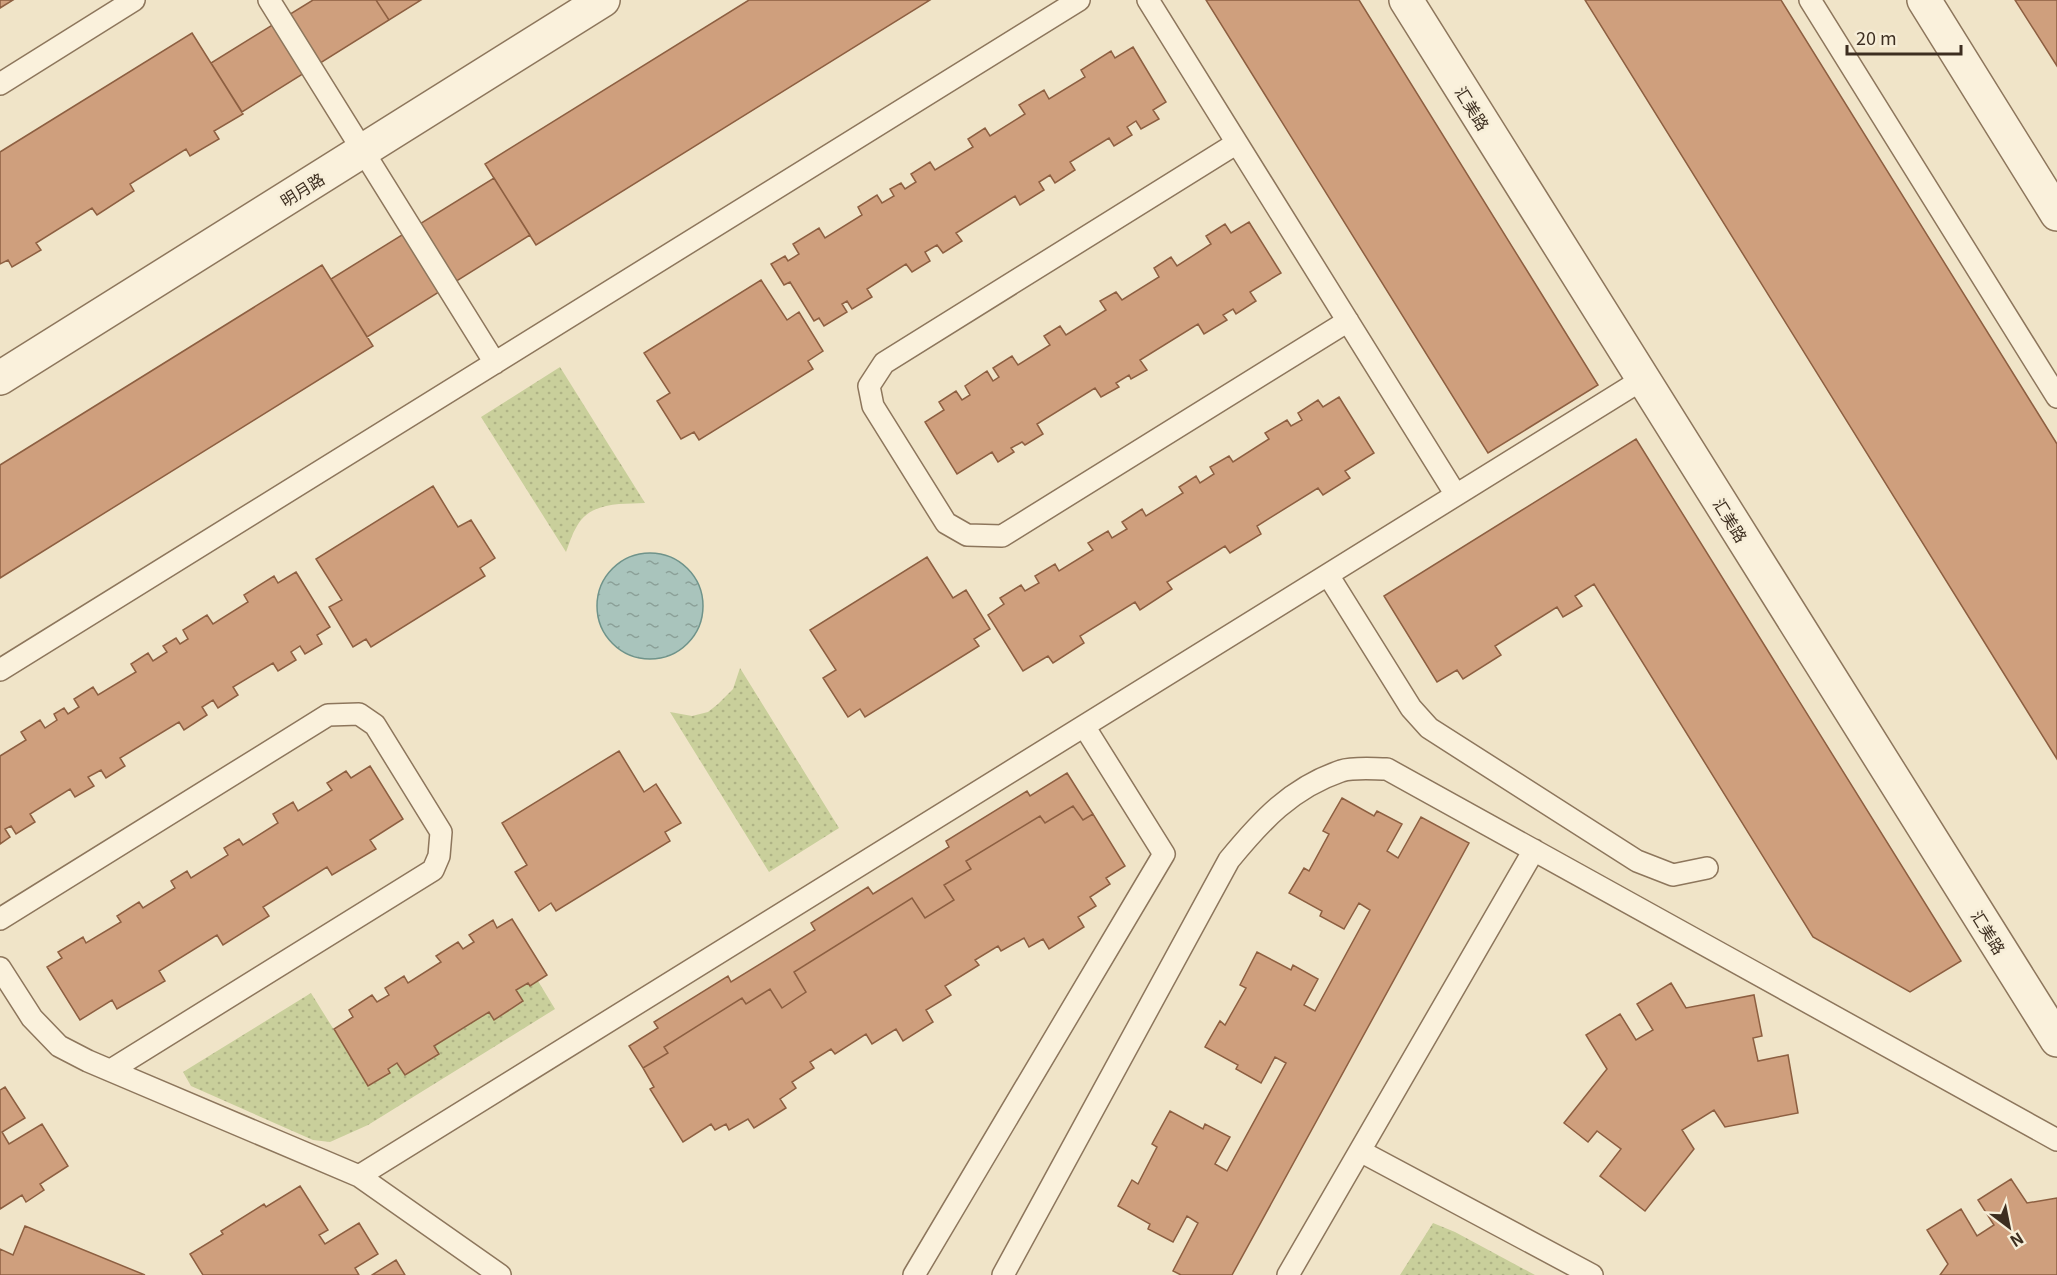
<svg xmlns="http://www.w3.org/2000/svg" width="2057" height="1275" font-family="Georgia,'Noto Sans SC',serif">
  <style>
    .grass { fill: url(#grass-dots) }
    .water { fill: url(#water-ripples); stroke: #6f938a; stroke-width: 1.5 }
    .building { fill: #cf9f7d; stroke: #8d5f41; stroke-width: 1.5 }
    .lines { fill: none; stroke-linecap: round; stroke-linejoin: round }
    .service-casing { stroke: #8d765c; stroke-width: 24 }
    .minor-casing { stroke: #8d765c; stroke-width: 36 }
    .service { stroke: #faf1dc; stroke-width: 21 }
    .minor { stroke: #faf1dc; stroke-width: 33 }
    .labels { text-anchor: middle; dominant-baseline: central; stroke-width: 5; stroke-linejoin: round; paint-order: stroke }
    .street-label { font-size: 16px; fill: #3d2e20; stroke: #f7eed8 }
  </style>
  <defs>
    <pattern id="grass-dots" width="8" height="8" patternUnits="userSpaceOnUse" patternTransform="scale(1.5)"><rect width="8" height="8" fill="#c9cf9b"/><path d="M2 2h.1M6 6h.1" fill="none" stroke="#aeb285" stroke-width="1.8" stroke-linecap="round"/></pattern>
    <pattern id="water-ripples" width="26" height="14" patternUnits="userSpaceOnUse" patternTransform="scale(1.5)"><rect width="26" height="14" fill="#a9c4bc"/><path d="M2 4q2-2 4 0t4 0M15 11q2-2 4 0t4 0" fill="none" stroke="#8ba098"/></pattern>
  </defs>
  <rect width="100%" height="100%" fill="#f0e4c8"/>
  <path class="grass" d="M 560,367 L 645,503 C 621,504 590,502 577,526 C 572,534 569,544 566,552 L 481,417 Z
    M 740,668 L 839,828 L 769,872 L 670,712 L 692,716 L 708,712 L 718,704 L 733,689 Z
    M 538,981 L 555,1009 L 368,1125 L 330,1142 L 313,1140 L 191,1086 L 183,1072 L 311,993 L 369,1086 L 390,1073 L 388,1069 L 397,1063 L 405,1075 L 438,1054 L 434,1046 L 489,1012 L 494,1020 L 523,1002 L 516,990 L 528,983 L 530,986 Z
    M 1433,1223 L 1455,1232 L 1535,1275 L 1400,1275 Z"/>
  <path class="water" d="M597 606a53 53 0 1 1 106 0a53 53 0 1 1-106 0Z"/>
  <path class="building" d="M 0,0 L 13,0 L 0,8 Z
    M 313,0 L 376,0 L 389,20 L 242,112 L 211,63 Z
    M 376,0 L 421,0 L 389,20 Z
    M 749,0 L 930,0 L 536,245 L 485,164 Z
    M 1206,0 L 1359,0 L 1598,385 L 1488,453 Z
    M 1585,0 L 1781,0 L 2057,444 L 2057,759 Z
    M 2015,0 L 2057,0 L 2057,66 Z
    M 192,33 L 243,114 L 214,131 L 219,139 L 190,156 L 186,149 L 130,184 L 134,191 L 97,215 L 92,208 L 36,243 L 41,250 L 12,267 L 8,260 L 0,264 L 0,152 Z
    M 1133,47 L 1166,102 L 1153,110 L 1159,119 L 1141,129 L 1136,121 L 1127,127 L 1132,135 L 1114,146 L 1109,138 L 1070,162 L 1075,170 L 1055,183 L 1050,175 L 1039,182 L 1044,190 L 1020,205 L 1015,196 L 956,233 L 962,241 L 943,253 L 937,245 L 925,252 L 930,261 L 912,272 L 906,264 L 867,289 L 872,297 L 852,309 L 847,301 L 842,304 L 847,312 L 824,326 L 819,318 L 814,321 L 790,282 L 784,285 L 771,264 L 785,256 L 788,261 L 799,254 L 793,244 L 819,228 L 825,238 L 862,215 L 858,207 L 877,195 L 882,203 L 894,196 L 890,189 L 901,183 L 905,189 L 916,182 L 911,174 L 930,162 L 935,170 L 973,147 L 968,139 L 985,128 L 990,136 L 1025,114 L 1019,105 L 1044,90 L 1049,99 L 1085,77 L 1081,70 L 1111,51 L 1115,58 Z
    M 494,178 L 530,235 L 367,337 L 331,279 Z
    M 1249,222 L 1281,273 L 1250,292 L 1256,301 L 1236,314 L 1233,309 L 1223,315 L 1227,320 L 1204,334 L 1198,324 L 1140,360 L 1147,370 L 1131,379 L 1129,375 L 1116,383 L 1119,387 L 1101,397 L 1095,388 L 1037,424 L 1043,434 L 1025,445 L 1022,442 L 1011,448 L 1014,452 L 998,462 L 992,452 L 957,474 L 925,422 L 944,410 L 939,402 L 956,391 L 962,400 L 970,395 L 965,386 L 987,371 L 993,381 L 999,377 L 993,368 L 1012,356 L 1018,365 L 1050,345 L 1044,336 L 1060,326 L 1066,335 L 1106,310 L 1100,301 L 1116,292 L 1122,300 L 1159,277 L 1154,268 L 1171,257 L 1177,266 L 1211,244 L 1206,236 L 1225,224 L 1231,233 Z
    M 322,265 L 373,346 L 0,578 L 0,465 Z
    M 761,280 L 787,320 L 799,312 L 823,351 L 808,361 L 813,369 L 699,440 L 694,432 L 681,439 L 657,401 L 670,393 L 644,353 Z
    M 1339,397 L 1374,453 L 1345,471 L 1350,478 L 1323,495 L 1318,488 L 1257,526 L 1261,534 L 1230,553 L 1225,546 L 1167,582 L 1172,589 L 1140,610 L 1135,602 L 1080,636 L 1084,643 L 1053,663 L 1048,656 L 1023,671 L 988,615 L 1004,604 L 1000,598 L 1021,585 L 1025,591 L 1039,583 L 1035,576 L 1055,564 L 1059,571 L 1093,550 L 1088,543 L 1108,531 L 1112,538 L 1127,529 L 1122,522 L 1142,509 L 1146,516 L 1183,493 L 1179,487 L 1196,476 L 1200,483 L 1214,474 L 1210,467 L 1229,456 L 1233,462 L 1269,439 L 1265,433 L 1287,420 L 1291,426 L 1302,420 L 1298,413 L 1318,400 L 1323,407 Z
    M 1636,439 L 1961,961 L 1910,992 L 1813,937 L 1594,584 L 1575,596 L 1582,606 L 1563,617 L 1557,607 L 1495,646 L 1501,655 L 1463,679 L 1457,670 L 1437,682 L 1384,596 Z
    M 433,486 L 458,527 L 471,520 L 495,558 L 480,568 L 485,576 L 371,647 L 366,639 L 353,647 L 329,607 L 342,600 L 316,559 Z
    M 927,557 L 953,598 L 966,590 L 990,629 L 974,639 L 979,646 L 865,717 L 860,709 L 848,717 L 823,678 L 836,670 L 810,630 Z
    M 296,572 L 330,627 L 317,635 L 322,644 L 305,654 L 300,646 L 291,652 L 296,660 L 278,671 L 273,663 L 233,687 L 238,695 L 218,708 L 213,700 L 202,707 L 207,715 L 184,730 L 179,722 L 120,758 L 125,766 L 106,778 L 101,770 L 88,777 L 94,786 L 75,797 L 70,789 L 30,814 L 35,822 L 16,834 L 11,826 L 5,829 L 10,837 L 0,844 L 0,756 L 26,740 L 21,732 L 40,720 L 45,728 L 57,720 L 54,714 L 64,708 L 68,714 L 79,707 L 74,699 L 93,687 L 98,695 L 136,672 L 131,664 L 148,653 L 153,661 L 167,652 L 163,646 L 176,638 L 180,644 L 188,639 L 183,630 L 207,615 L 213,624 L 248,602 L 244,595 L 274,576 L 278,583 Z
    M 619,751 L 644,792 L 656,784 L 681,823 L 665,832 L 670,841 L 556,911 L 551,903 L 539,911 L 515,872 L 527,865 L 502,823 Z
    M 370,766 L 403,819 L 370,840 L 376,849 L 332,875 L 327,867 L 263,907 L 269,916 L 223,945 L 217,935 L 159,971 L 165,981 L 117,1009 L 112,1000 L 80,1020 L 47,967 L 62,958 L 58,952 L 83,937 L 86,943 L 121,922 L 117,916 L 139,902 L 143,908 L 175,888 L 171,881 L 187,871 L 191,878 L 228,855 L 224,848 L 239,839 L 243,845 L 278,823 L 273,814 L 293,802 L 298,811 L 332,790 L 327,783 L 346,771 L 351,778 Z
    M 1067,773 L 1093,814 L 1083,820 L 1073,806 L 1045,823 L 1040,816 L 966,861 L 971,869 L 944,885 L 954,900 L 925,918 L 912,898 L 794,972 L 806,992 L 782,1008 L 770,989 L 746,1004 L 742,998 L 664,1047 L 668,1053 L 643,1068 L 629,1046 L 658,1028 L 654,1022 L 728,976 L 731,982 L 815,930 L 811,923 L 868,887 L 873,894 L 949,847 L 946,841 L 1027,791 L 1030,796 Z
    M 1342,798 L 1374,816 L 1377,811 L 1402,824 L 1387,851 L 1398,858 L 1421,817 L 1469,843 L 1232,1275 L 1181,1275 L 1173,1271 L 1198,1223 L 1187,1216 L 1173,1242 L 1148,1229 L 1150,1224 L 1118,1206 L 1132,1180 L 1138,1184 L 1157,1147 L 1152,1144 L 1170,1111 L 1203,1129 L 1205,1124 L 1230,1137 L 1215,1164 L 1227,1171 L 1286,1063 L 1275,1057 L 1261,1083 L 1236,1069 L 1238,1065 L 1205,1047 L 1220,1021 L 1225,1025 L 1246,988 L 1240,985 L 1257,952 L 1291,970 L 1293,965 L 1318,979 L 1304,1005 L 1315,1011 L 1370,910 L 1359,903 L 1344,929 L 1320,916 L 1322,911 L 1289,893 L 1304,868 L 1309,871 L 1329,834 L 1323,831 Z
    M 1073,806 L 1083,820 L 1093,814 L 1125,866 L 1106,878 L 1110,884 L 1090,897 L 1096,906 L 1078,917 L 1084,927 L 1049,949 L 1043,939 L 1029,947 L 1024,938 L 1001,951 L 998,946 L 975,960 L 979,965 L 945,986 L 951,995 L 926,1010 L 933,1022 L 903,1041 L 896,1029 L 872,1044 L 866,1034 L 835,1054 L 831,1049 L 810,1062 L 814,1068 L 792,1082 L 796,1088 L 780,1099 L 786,1108 L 754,1128 L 748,1119 L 729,1130 L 726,1124 L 715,1130 L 711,1124 L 683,1142 L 650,1089 L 654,1087 L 643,1068 L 668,1053 L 664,1047 L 742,998 L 746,1004 L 770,989 L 782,1008 L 806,992 L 794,972 L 912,898 L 925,918 L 954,900 L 944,885 L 971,869 L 966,861 L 1040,816 L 1045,823 Z
    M 512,919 L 547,975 L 530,986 L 528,983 L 516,990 L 523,1001 L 494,1020 L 489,1012 L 434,1046 L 439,1054 L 405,1075 L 397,1063 L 388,1069 L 390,1073 L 368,1086 L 334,1029 L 353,1017 L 349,1010 L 372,995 L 377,1002 L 389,995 L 385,988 L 404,976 L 408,983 L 441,962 L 436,956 L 458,942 L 463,949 L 474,942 L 469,935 L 493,920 L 497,928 Z
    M 1671,983 L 1686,1008 L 1754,995 L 1762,1036 L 1753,1038 L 1758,1061 L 1788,1055 L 1798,1113 L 1725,1127 L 1714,1110 L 1682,1130 L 1694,1149 L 1645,1211 L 1600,1176 L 1621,1149 L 1597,1131 L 1588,1142 L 1564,1123 L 1607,1069 L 1586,1035 L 1620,1014 L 1636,1040 L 1653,1030 L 1637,1004 Z
    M 5,1087 L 25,1118 L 2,1132 L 9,1144 L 42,1124 L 68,1166 L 40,1184 L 44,1190 L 26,1202 L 22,1195 L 0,1209 L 0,1090 Z
    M 2011,1179 L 2027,1203 L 2057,1198 L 2057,1275 L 1940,1275 L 1948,1264 L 1927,1230 L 1961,1209 L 1977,1236 L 1994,1225 L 1978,1200 Z
    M 300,1186 L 328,1230 L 319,1235 L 325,1244 L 359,1223 L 378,1254 L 355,1268 L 359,1275 L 203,1275 L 190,1254 L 223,1234 L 221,1231 L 264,1204 L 266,1207 Z
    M 25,1226 L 145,1275 L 0,1275 L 0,1249 L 13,1255 Z
    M 396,1260 L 405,1275 L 372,1275 Z"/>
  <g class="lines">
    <g class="service-casing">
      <path id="service" d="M 269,0 L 495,363
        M 1148,0 L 1456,495
        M 1810,0 L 2057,397
        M 0,84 L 134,0
        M 1237,143 L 884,363 L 869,386 L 873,406 L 946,523 L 967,535 L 1002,536 L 1348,321
        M 1328,575 L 1411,708 L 1429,728 L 1637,861 L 1673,875 L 1707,868
        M 0,670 L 1079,0
        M 0,919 L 328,715 L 359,714 L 375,725 L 441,832 L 439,856 L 433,870 L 111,1070
        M 0,968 L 32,1018 L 59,1046 L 88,1061 L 359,1176 L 500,1275
        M 1360,1151 L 1592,1275
        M 359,1176 L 1643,379
        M 914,1275 L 1164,854 L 1084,726
        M 1003,1275 L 1229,860 C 1261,821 1291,788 1341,771 C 1354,767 1373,769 1387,769 L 2057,1140
        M 1288,1275 L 1534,850"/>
    </g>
    <g class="minor-casing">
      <path id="minor" d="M 1406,0 L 2057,1040
        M 1924,0 L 2057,214
        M 0,378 L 603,0"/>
    </g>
    <use href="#service" class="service"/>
    <use href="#minor" class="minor"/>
  </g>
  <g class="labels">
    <g class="street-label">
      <text transform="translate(1473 108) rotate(58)">汇美路</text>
      <text transform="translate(302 189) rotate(-32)">明月路</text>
      <text transform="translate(1731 520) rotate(58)">汇美路</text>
      <text transform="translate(1989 932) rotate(58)">汇美路</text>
    </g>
  </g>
  <g transform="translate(2009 1227) rotate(148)" stroke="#f7eed8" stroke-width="4.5" paint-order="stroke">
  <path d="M0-4.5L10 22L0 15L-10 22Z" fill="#3d2e20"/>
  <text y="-9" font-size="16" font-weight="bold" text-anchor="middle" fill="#3d2e20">N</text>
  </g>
  <path d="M1847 45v9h114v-9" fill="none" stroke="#3d2e20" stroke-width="3"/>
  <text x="1856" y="45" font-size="18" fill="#3d2e20" stroke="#f7eed8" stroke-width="4.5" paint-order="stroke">20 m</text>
</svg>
